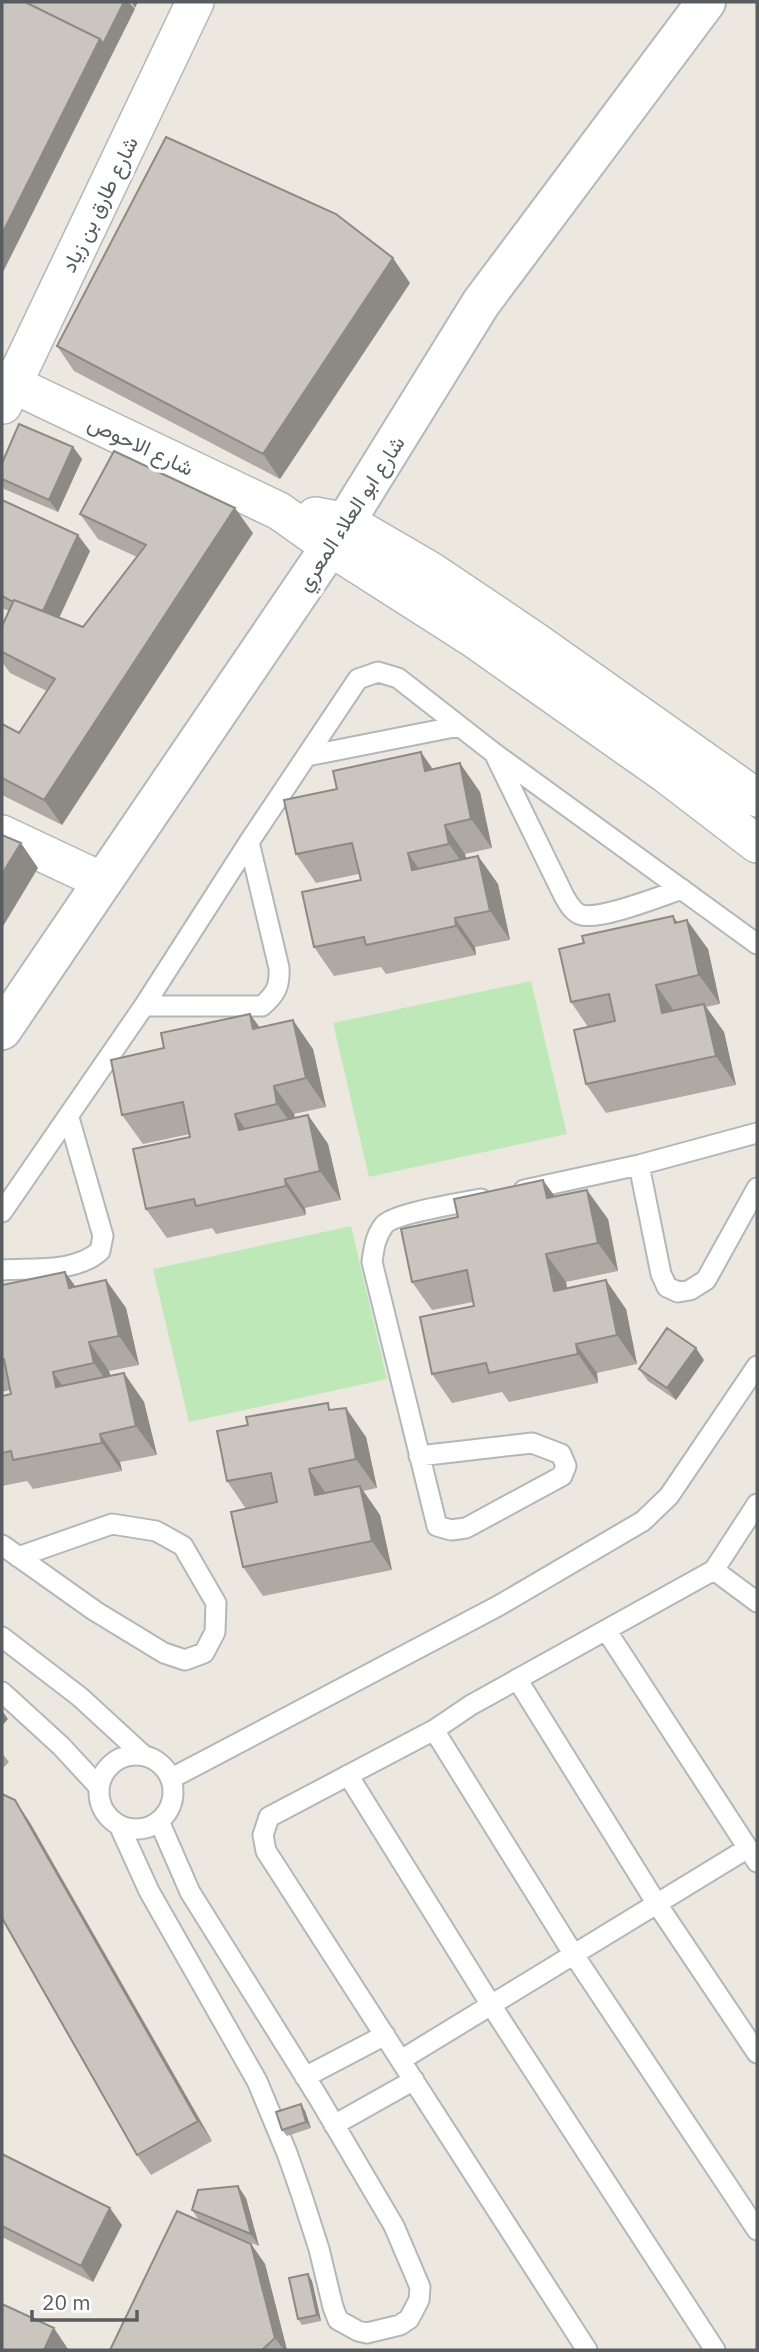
<svg xmlns="http://www.w3.org/2000/svg" width="759" height="2352" font-family="'IBM Plex Sans',Vazirmatn,sans-serif">
  <style>
    .green { fill: #bee8b8 }
    .lines { fill: none; stroke-linecap: round; stroke-linejoin: round }
    .lane-casing { stroke: #b2b7bb; stroke-width: 23 }
    .street-casing { stroke: #b2b7bb; stroke-width: 40 }
    .secondary-casing { stroke: #b3b8be; stroke-width: 42 }
    .lane { stroke: #fff; stroke-width: 19 }
    .street { stroke: #fff; stroke-width: 37 }
    .secondary { stroke: #fff; stroke-width: 38 }
    .wall { fill: #aea9a3 }
    .shaded-wall { fill: #8d8a85 }
    .building { fill: #cac5be; stroke: #8d8a85; stroke-width: 2 }
    .labels { text-anchor: middle; dominant-baseline: central; stroke-width: 7; stroke-linejoin: round; paint-order: stroke }
    .street-label { font-size: 21px; fill: #585d62; stroke: #fff }
  </style>
  <rect width="100%" height="100%" fill="#ede8df"/>
  <path class="green" d="M 531,981 L 567,1134 L 369,1177 L 333,1023 Z
    M 351,1226 L 387,1379 L 189,1422 L 153,1269 Z"/>
  <g class="lines">
    <g class="lane-casing">
      <path id="lane" d="M 307,756 L 459,726
        M 496,757 L 564,896 C 568,903 573,913 582,915 C 602,920 661,896 682,889
        M 144,1006 L 262,1006 C 276,994 280,986 279,968 L 249,842
        M 639,1165 L 661,1274 L 667,1287 L 678,1292 L 690,1290 L 706,1280 L 757,1188
        M 524,1190 L 639,1165 L 757,1133
        M 2,1212 L 144,1006 L 249,842 L 358,679 L 378,672 L 398,678 L 494,753 L 757,944
        M 2,1270 C 34,1268 75,1273 100,1251 L 103,1236 L 69,1118
        M 419,1456 L 532,1443 L 561,1454 L 566,1466 L 562,1476 L 466,1528 L 451,1530 L 437,1526 L 372,1262 C 374,1248 375,1237 384,1225 C 394,1213 462,1203 481,1199
        M 2,1545 L 95,1611 L 164,1653 L 185,1660 L 204,1653 L 215,1632 L 216,1603 L 183,1546 L 156,1531 L 112,1524 L 18,1557
        M 714,1570 L 757,1602
        M 606,1630 L 757,1862
        M 2,1637 L 80,1697 L 142,1754
        M 517,1679 L 657,1904 L 757,2053
        M 2,1692 L 61,1746 L 98,1786
        M 434,1730 L 574,1955 L 757,2230
        M99 1792a37 37 0 1 1 74 0a37 37 0 1 1-74 0Z
        M 348,1775 L 491,2005 L 715,2350
        M 172,1778 L 498,1606 L 643,1521 L 669,1496 L 757,1366
        M 119,1825 L 149,1891 L 257,2081 L 287,2153 L 301,2193 L 319,2249 L 333,2307 L 338,2320 L 358,2331 L 367,2333 L 400,2325 L 409,2319 L 419,2300 L 420,2287 L 394,2226 L 318,2097 L 190,1892 L 159,1821
        M 401,2060 L 748,1848
        M 305,2077 L 385,2035
        M 334,2125 L 414,2080
        M 587,2350 L 266,1851 L 263,1835 L 269,1817 L 434,1730 L 471,1705 L 714,1570 L 757,1504"/>
    </g>
    <g class="street-casing">
      <path id="street" d="M 2,379 L 279,511 L 330,547 L 474,639 L 667,775 L 757,844
        M 3,405 L 195,2
        M 315,516 L 347,522 L 431,571 L 535,641 L 757,798
        M 2,834 L 102,881"/>
    </g>
    <g class="secondary-casing">
      <path id="secondary" d="M 2,1030 L 330,547 L 481,303 L 706,2"/>
    </g>
    <use href="#lane" class="lane"/>
    <use href="#street" class="street"/>
    <use href="#secondary" class="secondary"/>
  </g>
  <path class="wall" d="M 410,283 L 280,479 L 74,371 L 57,346 Z
    M 73,447 L 82,459 L 58,512 L 4,489 L 2,485 L 2,463 Z
    M 2,500 L 90,551 L 59,618 L 83,627 L 137,557 L 98,539 L 80,514 L 253,533 L 62,825 L 2,795 L 2,724 L 19,733 L 47,691 L 10,673 L 2,662 L 2,626 L 9,611 L 2,608 Z
    M 433,769 L 480,792 L 492,848 L 465,854 L 466,858 L 478,856 L 498,884 L 510,940 L 475,947 L 476,955 L 386,974 L 381,967 L 334,976 L 314,947 L 361,880 L 359,874 L 316,883 L 296,854 Z
    M 678,922 L 708,949 L 720,1004 L 706,1007 L 724,1032 L 736,1085 L 606,1113 L 586,1084 L 588,1027 L 571,1002 L 584,943 Z
    M 250,1014 L 259,1027 L 313,1049 L 326,1107 L 294,1114 L 295,1118 L 308,1115 L 328,1144 L 341,1200 L 305,1208 L 306,1215 L 216,1234 L 212,1228 L 167,1238 L 146,1209 L 190,1137 L 190,1134 L 143,1144 L 122,1115 L 164,1048 Z
    M 555,1197 L 608,1219 L 618,1271 L 566,1282 L 567,1289 L 626,1309 L 637,1364 L 597,1373 L 598,1383 L 509,1402 L 502,1392 L 452,1403 L 432,1374 L 474,1306 L 473,1302 L 432,1310 L 412,1282 Z
    M 106,1280 L 126,1308 L 139,1365 L 109,1371 L 111,1376 L 124,1373 L 144,1402 L 157,1455 L 120,1462 L 122,1471 L 33,1489 L 27,1481 L 2,1486 L 2,1396 L 11,1394 L 10,1390 L 2,1392 L 2,1285 L 76,1286 Z
    M 704,1360 L 676,1400 L 648,1381 L 639,1369 Z
    M 333,1410 L 366,1437 L 377,1488 L 363,1491 L 380,1515 L 392,1570 L 263,1596 L 243,1567 L 246,1509 L 227,1481 Z
    M 2,1753 L 9,1762 L 2,1769 Z
    M 29,1821 L 212,2141 L 151,2175 L 137,2155 Z
    M 301,2104 L 305,2111 L 311,2128 L 287,2136 L 282,2130 Z
    M 2,2154 L 122,2225 L 93,2282 L 2,2237 Z
    M 246,2198 L 259,2246 L 206,2224 L 251,2244 L 265,2264 L 287,2350 L 110,2350 L 200,2222 L 192,2210 Z
    M 308,2274 L 312,2281 L 321,2321 L 302,2325 L 298,2319 Z"/>
  <path class="shaded-wall" d="M 124,2 L 129,2 L 135,9 L 2,274 L 2,234 L 100,39 Z
    M 131,2 L 138,2 L 135,8 Z
    M 393,258 L 410,283 L 280,479 L 263,454 Z
    M 73,447 L 82,459 L 58,512 L 49,500 Z
    M 235,508 L 253,533 L 62,825 L 44,800 Z
    M 78,535 L 90,551 L 53,631 L 41,615 Z
    M 421,752 L 441,781 L 425,771 Z
    M 460,763 L 480,792 L 492,848 L 471,819 Z
    M 445,825 L 465,854 L 469,873 L 449,844 Z
    M 21,843 L 38,868 L 2,928 L 2,874 Z
    M 408,853 L 428,882 L 412,870 Z
    M 478,856 L 498,884 L 510,940 L 490,911 Z
    M 673,916 L 692,943 L 687,920 L 708,949 L 720,1004 L 699,975 L 675,923 Z
    M 455,918 L 475,947 L 476,955 L 456,926 Z
    M 656,985 L 676,1014 L 662,1013 Z
    M 704,1004 L 724,1032 L 736,1085 L 716,1056 Z
    M 250,1014 L 270,1042 L 253,1029 Z
    M 293,1020 L 313,1049 L 326,1107 L 306,1078 Z
    M 274,1086 L 294,1114 L 298,1133 L 277,1104 Z
    M 235,1114 L 255,1143 L 239,1130 Z
    M 308,1115 L 328,1144 L 341,1200 L 320,1171 Z
    M 285,1179 L 305,1208 L 306,1215 L 286,1186 Z
    M 543,1180 L 564,1209 L 547,1198 Z
    M 587,1190 L 608,1219 L 618,1271 L 598,1243 Z
    M 546,1254 L 566,1282 L 574,1320 L 554,1291 Z
    M 65,1272 L 86,1301 L 69,1288 Z
    M 106,1280 L 126,1308 L 139,1365 L 119,1336 Z
    M 606,1280 L 626,1309 L 637,1364 L 617,1335 Z
    M 89,1342 L 109,1371 L 114,1392 L 94,1363 Z
    M 576,1344 L 597,1373 L 598,1383 L 578,1354 Z
    M 696,1348 L 704,1360 L 676,1400 L 667,1388 Z
    M 53,1372 L 73,1401 L 56,1387 Z
    M 124,1373 L 144,1402 L 157,1455 L 136,1426 Z
    M 346,1408 L 366,1437 L 377,1488 L 356,1459 Z
    M 100,1434 L 120,1462 L 122,1471 L 102,1443 Z
    M 309,1469 L 329,1498 L 315,1495 Z
    M 360,1486 L 380,1515 L 392,1570 L 372,1541 Z
    M 3,1712 L 8,1719 L 2,1726 L 2,1714 Z
    M 15,1800 L 29,1821 L 212,2141 L 198,2121 Z
    M 301,2104 L 305,2111 L 311,2128 L 306,2122 Z
    M 238,2186 L 246,2198 L 259,2246 L 251,2234 Z
    M 110,2208 L 122,2225 L 93,2282 L 81,2266 Z
    M 251,2244 L 265,2264 L 287,2350 L 284,2350 L 275,2338 Z
    M 308,2274 L 312,2281 L 321,2321 L 317,2315 Z
    M 54,2328 L 68,2349 L 67,2350 L 44,2350 Z"/>
  <path class="building" d="M 2,2 L 25,2 L 100,39 L 2,234 Z
    M 25,2 L 124,2 L 103,44 L 100,39 Z
    M 166,137 L 336,214 L 393,258 L 263,454 L 57,346 Z
    M 19,424 L 73,447 L 49,500 L 2,479 L 2,463 Z
    M 114,451 L 235,508 L 44,800 L 2,778 L 2,724 L 19,733 L 55,679 L 2,652 L 2,626 L 14,600 L 83,627 L 146,545 L 80,514 Z
    M 2,500 L 78,535 L 43,611 L 14,600 L 13,602 L 2,596 Z
    M 421,752 L 425,771 L 460,763 L 471,819 L 445,825 L 449,844 L 408,853 L 412,870 L 478,856 L 490,911 L 455,918 L 456,926 L 366,945 L 364,937 L 314,947 L 302,892 L 361,880 L 352,843 L 296,854 L 284,800 L 337,789 L 333,771 Z
    M 2,835 L 21,843 L 2,874 Z
    M 673,916 L 675,923 L 687,920 L 699,975 L 656,985 L 662,1013 L 704,1004 L 716,1056 L 586,1084 L 574,1030 L 615,1021 L 609,994 L 571,1002 L 559,949 L 584,943 L 582,936 Z
    M 250,1014 L 253,1029 L 293,1020 L 306,1078 L 274,1086 L 277,1104 L 235,1114 L 239,1130 L 308,1115 L 320,1171 L 285,1179 L 286,1186 L 196,1206 L 194,1199 L 146,1209 L 133,1149 L 190,1137 L 183,1102 L 122,1115 L 111,1060 L 164,1048 L 161,1033 Z
    M 543,1180 L 547,1198 L 587,1190 L 598,1243 L 546,1254 L 554,1291 L 606,1280 L 617,1335 L 576,1344 L 578,1354 L 489,1373 L 486,1363 L 432,1374 L 420,1317 L 474,1306 L 467,1270 L 412,1282 L 401,1229 L 458,1217 L 454,1199 Z
    M 65,1272 L 69,1288 L 106,1280 L 119,1336 L 89,1342 L 94,1363 L 53,1372 L 56,1387 L 124,1373 L 136,1426 L 100,1434 L 102,1443 L 13,1460 L 11,1451 L 2,1453 L 2,1396 L 11,1394 L 4,1359 L 2,1359 L 2,1285 Z
    M 667,1328 L 696,1348 L 667,1388 L 639,1369 Z
    M 328,1403 L 329,1410 L 346,1408 L 356,1459 L 309,1469 L 315,1495 L 360,1486 L 372,1541 L 243,1567 L 231,1512 L 277,1502 L 271,1473 L 227,1481 L 217,1431 L 248,1425 L 246,1417 Z
    M 2,1794 L 15,1800 L 198,2121 L 137,2155 L 2,1918 Z
    M 301,2104 L 306,2122 L 282,2130 L 276,2112 Z
    M 2,2154 L 110,2208 L 81,2266 L 2,2226 Z
    M 238,2186 L 251,2234 L 192,2210 L 198,2190 Z
    M 177,2211 L 251,2244 L 275,2338 L 262,2350 L 110,2350 Z
    M 308,2274 L 317,2315 L 298,2319 L 289,2278 Z
    M 2,2304 L 54,2328 L 44,2350 L 2,2350 Z"/>
  <g class="labels">
    <g class="street-label">
      <text transform="translate(99 204) rotate(-64)">شارع طارق بن زياد</text>
      <text transform="translate(141 445) rotate(25)">شارع الاحوص</text>
      <text transform="translate(350 513) rotate(-57)">شارع ابو العلاء المعري</text>
    </g>
  </g>
  <rect width="759" height="2352" fill="none" stroke="#585d62" stroke-width="7"/>
  <path d="M32 2310v10h105v-10" fill="none" stroke="#585d62" stroke-width="3.5"/>
  <text x="42" y="2310" font-size="21" fill="#585d62" stroke="#ffffff" stroke-width="5" paint-order="stroke">20 m</text>
</svg>
